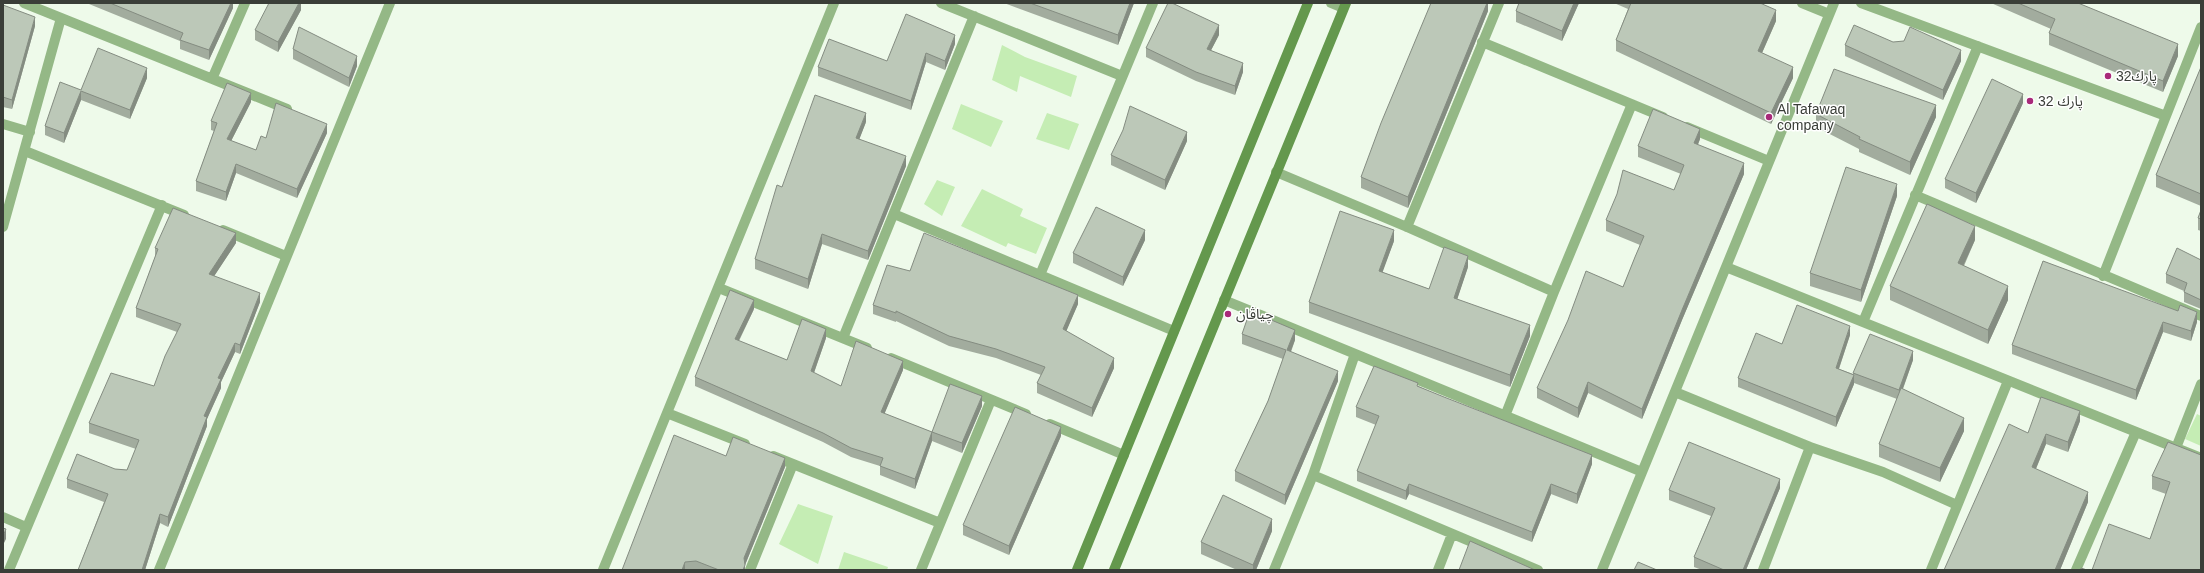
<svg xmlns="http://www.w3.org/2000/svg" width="2204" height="573" font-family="Arial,'Noto Sans Arabic',sans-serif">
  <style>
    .green { fill: #c5edb4 }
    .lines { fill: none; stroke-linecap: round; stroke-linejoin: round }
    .street { stroke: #94b886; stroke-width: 10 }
    .secondary { stroke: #64984d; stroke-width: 10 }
    .wall { fill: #a2ac9e }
    .shaded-wall { fill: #848c81 }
    .building { fill: #bcc8b8; stroke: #848c81 }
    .poi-dot { fill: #a82979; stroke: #fff; stroke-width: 1.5 }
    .labels { text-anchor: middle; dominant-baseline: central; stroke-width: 3; stroke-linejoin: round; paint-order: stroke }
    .poi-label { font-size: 14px; fill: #3a3e38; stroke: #fff; text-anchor: start }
  </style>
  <rect width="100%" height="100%" fill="#eefaea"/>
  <path class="green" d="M 1002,45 L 1025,57 L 1077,76 L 1071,97 L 1020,76 L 1017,92 L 992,80 Z
    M 961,104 L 1003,121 L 991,147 L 952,129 Z
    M 1047,113 L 1079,124 L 1069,150 L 1036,139 Z
    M 937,180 L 955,187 L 942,216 L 924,204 Z
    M 982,189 L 1023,209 L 1020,216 L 1047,228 L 1036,254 L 1008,243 L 1006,247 L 961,226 Z
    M 2197,414 L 2201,416 L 2201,446 L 2185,439 Z
    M 798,504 L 833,516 L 818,564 L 779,544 Z
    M 844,552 L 888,567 L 887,570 L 838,570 Z"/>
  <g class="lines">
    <path class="street" d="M 24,3 L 287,109
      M 941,3 L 1122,76
      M 1331,3 L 1343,8
      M 1802,3 L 1829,14
      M 1861,3 L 2166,116
      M 1482,42 L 1663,117
      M 212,79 L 245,3
      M 3,124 L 30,132
      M 1687,127 L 1769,161
      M 25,151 L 184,215
      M 1276,172 L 1407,227 L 1554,292
      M 1915,195 L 2201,316
      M 894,214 L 1174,331
      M 3,227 L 61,18
      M 1407,227 L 1499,3
      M 223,230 L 286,256
      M 1726,267 L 2201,458
      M 1040,275 L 1153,3
      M 2103,276 L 2201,27
      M 719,288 L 867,348
      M 1224,300 L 1642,472
      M 1863,322 L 1978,46
      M 843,338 L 974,16
      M 891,358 L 1026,414
      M 1675,392 L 1810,447 L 1883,472 L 1957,505
      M 667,413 L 745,444
      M 1505,416 L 1554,292 L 1632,104
      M 1050,424 L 1124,455
      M 2176,448 L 2201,384
      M 773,456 L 940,523
      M 1313,475 L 1538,570
      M 3,517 L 26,527
      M 9,570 L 162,205
      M 159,570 L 390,3
      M 603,570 L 834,3
      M 750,570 L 793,464
      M 921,570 L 991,400
      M 1274,570 L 1313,475 L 1355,354
      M 1438,570 L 1452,534
      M 1602,570 L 1834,3
      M 1763,570 L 1810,447
      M 1931,570 L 2008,381
      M 2076,570 L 2136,432"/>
    <path class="secondary" d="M 1077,570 L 1308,3
      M 1114,570 L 1346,3"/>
  </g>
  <path class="wall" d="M 89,3 L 233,3 L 233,8 L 209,60 L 180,49 L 180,41 L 89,4 Z
    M 301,3 L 301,10 L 278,52 L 255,40 L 255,30 Z
    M 1004,3 L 1134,3 L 1118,45 Z
    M 1488,3 L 1488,11 L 1408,208 L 1361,188 L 1361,177 Z
    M 1579,3 L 1562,41 L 1516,22 L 1516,11 Z
    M 1614,3 L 1760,3 L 1776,21 L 1762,53 L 1793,78 L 1771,124 L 1616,51 L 1616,40 L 1628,9 Z
    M 1991,3 L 2078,3 L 2178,56 L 2163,92 L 2049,45 L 2049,33 L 2051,29 Z
    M 3,5 L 35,26 L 12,109 L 3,107 Z
    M 1219,35 L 1211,50 L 1243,72 L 1235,95 L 1196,81 L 1146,57 L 1146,48 Z
    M 955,44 L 945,70 L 926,62 L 911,110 L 818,76 L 818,67 L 887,61 Z
    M 1845,45 L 1961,61 L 1943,100 L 1845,56 Z
    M 293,49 L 357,66 L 349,87 L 293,59 Z
    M 2201,67 L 2201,206 L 2156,187 L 2156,175 Z
    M 147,78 L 130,119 L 81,100 L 64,143 L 45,135 L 45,126 L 81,90 Z
    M 251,102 L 231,141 L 256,150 L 266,138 L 327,133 L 297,198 L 236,173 L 226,201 L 196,191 L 196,181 L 214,131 L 211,130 L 211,121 Z
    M 2023,103 L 1976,203 L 1945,188 L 1945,179 Z
    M 1816,114 L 1936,117 L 1910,175 L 1859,152 L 1859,149 L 1816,127 Z
    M 866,122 L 859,139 L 906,166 L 868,260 L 822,244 L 808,289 L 755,269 L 755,259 L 782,187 Z
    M 1700,139 L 1698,145 L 1744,174 L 1682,320 L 1642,419 L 1588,393 L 1578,418 L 1537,398 L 1537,388 L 1623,287 L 1640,245 L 1606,231 L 1606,220 L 1674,190 L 1681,174 L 1638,157 L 1638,146 Z
    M 1187,141 L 1165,190 L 1111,165 L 1111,155 Z
    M 1897,196 L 1861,302 L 1810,286 L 1810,273 Z
    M 2201,210 L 2201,231 L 2198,230 L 2198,218 Z
    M 1145,240 L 1123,286 L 1073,263 L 1073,253 Z
    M 1975,240 L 1964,266 L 2008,300 L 1988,344 L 1890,300 L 1890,286 Z
    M 1394,241 L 1382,272 L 1429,289 L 1468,267 L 1457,299 L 1530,336 L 1510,387 L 1309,313 L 1309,302 Z
    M 236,243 L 214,276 L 260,302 L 240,354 L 235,352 L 221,382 L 221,388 L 207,419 L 207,426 L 168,527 L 160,523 L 145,570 L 78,570 L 104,502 L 67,488 L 67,479 L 115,469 L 127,470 L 136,449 L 89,433 L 89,423 L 154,386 L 177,332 L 136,317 L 136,308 L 155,257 L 155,248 Z
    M 2201,260 L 2201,309 L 2184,302 L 2184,291 L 2166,283 L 2166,274 Z
    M 2043,261 L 2197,322 L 2191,341 L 2163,332 L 2136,400 L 2012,354 L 2012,345 Z
    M 910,271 L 1078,304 L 1066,331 L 1114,368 L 1092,417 L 1037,393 L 1037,383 L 1041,375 L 996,358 L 949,346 L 896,321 L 896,322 L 873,314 L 873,305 Z
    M 754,309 L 739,341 L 787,360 L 826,338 L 814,373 L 841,386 L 903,370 L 884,414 L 932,432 L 982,406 L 962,453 L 932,441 L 915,489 L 880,475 L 880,466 L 851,457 L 823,442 L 695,386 L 695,377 Z
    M 1242,334 L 1295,340 L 1291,352 L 1338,381 L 1285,505 L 1235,481 L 1235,471 L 1268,401 L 1283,359 L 1242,344 Z
    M 1850,335 L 1839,369 L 1853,374 L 1853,373 L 1913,360 L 1903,389 L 1964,431 L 1940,482 L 1879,457 L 1879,444 L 1897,399 L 1854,383 L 1854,384 L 1836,427 L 1738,387 L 1738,378 L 1782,344 Z
    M 1418,386 L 1592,464 L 1577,504 L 1551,494 L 1532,542 L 1409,494 L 1406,500 L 1357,481 L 1357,471 L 1376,425 L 1356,417 L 1356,407 Z
    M 2080,421 L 2068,452 L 2046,444 L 2036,469 L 2088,502 L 2060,570 L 1944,570 L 2028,433 Z
    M 1061,436 L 1009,555 L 963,535 L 963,525 Z
    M 2201,455 L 2150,539 L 2166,494 L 2152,489 L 2152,476 Z
    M 726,456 L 785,467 L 745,565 L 745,570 L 622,570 Z
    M 1780,488 L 1746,570 L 1702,570 L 1694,567 L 1694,557 L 1711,516 L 1669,500 L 1669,490 Z
    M 1272,531 L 1256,570 L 1237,570 L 1201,554 L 1201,542 Z"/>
  <path class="shaded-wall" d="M 231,3 L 233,3 L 233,8 L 209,60 L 209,50 Z
    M 299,3 L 301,3 L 301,10 L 278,52 L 278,42 Z
    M 1130,3 L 1134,3 L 1118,45 L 1118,35 Z
    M 1487,3 L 1488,3 L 1488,11 L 1408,208 L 1408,197 Z
    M 1574,3 L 1579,3 L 1562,41 L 1562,31 Z
    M 1776,10 L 1776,21 L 1758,62 L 1758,51 Z
    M 35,17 L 35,26 L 12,109 L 12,100 Z
    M 1219,25 L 1219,35 L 1207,58 L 1207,49 Z
    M 955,35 L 955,44 L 945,70 L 945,61 Z
    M 2178,44 L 2178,56 L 2163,92 L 2163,81 Z
    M 1961,50 L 1961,61 L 1943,100 L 1943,90 Z
    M 926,53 L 926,62 L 911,110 L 911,101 Z
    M 357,56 L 357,66 L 349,87 L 349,78 Z
    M 1243,63 L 1243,72 L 1235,95 L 1235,86 Z
    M 1793,67 L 1793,78 L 1771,124 L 1771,113 Z
    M 147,68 L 147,78 L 130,119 L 130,110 Z
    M 81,91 L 81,100 L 64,143 L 64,133 Z
    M 251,93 L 251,102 L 227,149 L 227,139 Z
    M 2023,94 L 2023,103 L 1976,203 L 1976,193 Z
    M 1936,105 L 1936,117 L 1910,175 L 1910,162 Z
    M 866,113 L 866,122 L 856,148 L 856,138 Z
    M 327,124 L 327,133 L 297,198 L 297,189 Z
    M 1700,129 L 1700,139 L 1694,153 L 1694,143 Z
    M 1187,132 L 1187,141 L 1165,190 L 1165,180 Z
    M 906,156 L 906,166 L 868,260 L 868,251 Z
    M 1744,163 L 1744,174 L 1682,320 L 1642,419 L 1642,409 L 1682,310 Z
    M 236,164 L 236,173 L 226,201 L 226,192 Z
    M 1897,184 L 1897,196 L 1861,302 L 1861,290 Z
    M 1975,226 L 1975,240 L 1958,277 L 1958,263 Z
    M 1145,230 L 1145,240 L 1123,286 L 1123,277 Z
    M 1394,230 L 1394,241 L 1379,282 L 1379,271 Z
    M 236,233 L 236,243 L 209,284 L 209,274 Z
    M 822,234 L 822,244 L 808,289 L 808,279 Z
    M 1468,256 L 1468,267 L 1454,309 L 1454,298 Z
    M 2008,286 L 2008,300 L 1988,344 L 1988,330 Z
    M 260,293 L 260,302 L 240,354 L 240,345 Z
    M 1078,295 L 1078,304 L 1063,339 L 1063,329 Z
    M 754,300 L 754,309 L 735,348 L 735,339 Z
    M 2197,312 L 2197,322 L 2191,341 L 2191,331 Z
    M 2163,322 L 2163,332 L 2136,400 L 2136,390 Z
    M 1530,325 L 1530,336 L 1510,387 L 1510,375 Z
    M 1850,326 L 1850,335 L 1836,377 L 1836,368 Z
    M 826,329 L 826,338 L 811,381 L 811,371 Z
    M 1295,330 L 1295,340 L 1287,361 L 1287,350 Z
    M 235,343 L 235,352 L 221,382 L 221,388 L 207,419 L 207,426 L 168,527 L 168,517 L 204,416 L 218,378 Z
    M 1913,351 L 1913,360 L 1899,399 L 1899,390 Z
    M 1114,358 L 1114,368 L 1092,417 L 1092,408 Z
    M 903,361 L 903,370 L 881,422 L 881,412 Z
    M 1338,371 L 1338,381 L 1285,505 L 1285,495 Z
    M 1854,375 L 1854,384 L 1836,427 L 1836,417 Z
    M 1588,382 L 1588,393 L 1578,418 L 1578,408 Z
    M 982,396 L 982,406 L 962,453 L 962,443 Z
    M 2080,411 L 2080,421 L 2068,452 L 2068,442 Z
    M 1964,418 L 1964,431 L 1940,482 L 1940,468 Z
    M 1061,427 L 1061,436 L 1009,555 L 1009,546 Z
    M 932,432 L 932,441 L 915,489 L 915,479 Z
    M 2046,434 L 2046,444 L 2032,478 L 2032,467 Z
    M 1592,455 L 1592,464 L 1577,504 L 1577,494 Z
    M 785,458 L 785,467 L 745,565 L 745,570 L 743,570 L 744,558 Z
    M 1780,479 L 1780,488 L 1746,570 L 1743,570 Z
    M 1409,484 L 1409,494 L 1406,500 L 1406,491 Z
    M 1551,484 L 1551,494 L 1532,542 L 1532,532 Z
    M 2088,492 L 2088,502 L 2060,570 L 2055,570 Z
    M 160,514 L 160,523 L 145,570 L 142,570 Z
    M 1272,519 L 1272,531 L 1256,570 L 1253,570 L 1253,565 Z
    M 6,529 L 6,539 L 3,545 L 3,536 Z
    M 685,562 L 685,570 L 682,570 Z"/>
  <path class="building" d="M 110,3 L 231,3 L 209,50 L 180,40 L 183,33 Z
    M 269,3 L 299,3 L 278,42 L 255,30 Z
    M 1030,3 L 1130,3 L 1118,35 Z
    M 1168,3 L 1172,3 L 1219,25 L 1207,49 L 1243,63 L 1235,86 L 1196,72 L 1146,48 Z
    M 1431,3 L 1487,3 L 1408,197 L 1361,177 L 1381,123 Z
    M 1519,3 L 1574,3 L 1562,31 L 1516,11 Z
    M 1631,3 L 1760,3 L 1776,10 L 1758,51 L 1793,67 L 1771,113 L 1616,40 Z
    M 2018,3 L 2078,3 L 2178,44 L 2163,81 L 2049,33 L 2055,19 Z
    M 3,5 L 35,17 L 12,100 L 3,97 Z
    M 906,14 L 955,35 L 945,61 L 926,53 L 911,101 L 818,67 L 829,39 L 887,61 Z
    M 1854,25 L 1893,42 L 1904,41 L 1910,27 L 1961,50 L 1943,90 L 1845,45 Z
    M 299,27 L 357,56 L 349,78 L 293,49 Z
    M 98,48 L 147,68 L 130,110 L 81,91 L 64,133 L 45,126 L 60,82 L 81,90 Z
    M 2201,67 L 2201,194 L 2156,175 Z
    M 1834,69 L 1936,105 L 1910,162 L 1859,139 L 1860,137 L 1816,114 Z
    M 1992,79 L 2023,94 L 1976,193 L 1945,179 Z
    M 227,83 L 251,93 L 227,139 L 256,150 L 261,136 L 266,138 L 276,103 L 327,124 L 297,189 L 236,164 L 226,192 L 196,181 L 217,123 L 211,121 Z
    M 815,95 L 866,113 L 856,138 L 906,156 L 868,251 L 822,234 L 808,279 L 755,259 L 777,185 L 782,187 Z
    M 1130,106 L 1187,132 L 1165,180 L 1111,155 L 1123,130 Z
    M 1653,109 L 1700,129 L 1694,143 L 1744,163 L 1682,310 L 1642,409 L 1588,382 L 1578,408 L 1537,388 L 1568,320 L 1586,271 L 1623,287 L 1635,257 L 1644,236 L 1606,220 L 1617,194 L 1623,170 L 1674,190 L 1684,165 L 1638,146 Z
    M 1846,167 L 1897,184 L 1861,290 L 1810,273 Z
    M 1927,204 L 1975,226 L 1958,263 L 2008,286 L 1988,330 L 1890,286 Z
    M 1096,207 L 1145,230 L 1123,277 L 1073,253 Z
    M 173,208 L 236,233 L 209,274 L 260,293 L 240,345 L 235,343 L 218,378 L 221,379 L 204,416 L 207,417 L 168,517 L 160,514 L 142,570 L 78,570 L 108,494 L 67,479 L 77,454 L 115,469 L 127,470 L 139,440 L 89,423 L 111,373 L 154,386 L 165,356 L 181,324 L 136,308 L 158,249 L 155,248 Z
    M 2201,210 L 2201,219 L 2198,218 Z
    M 1340,211 L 1394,230 L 1379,271 L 1429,289 L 1444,247 L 1468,256 L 1454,298 L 1530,325 L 1510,375 L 1309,302 Z
    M 924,233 L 1078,295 L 1063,329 L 1114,358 L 1092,408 L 1037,383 L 1045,367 L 996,349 L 949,336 L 896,311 L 896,313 L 873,305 L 887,265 L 910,271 Z
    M 2177,248 L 2201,260 L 2201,300 L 2184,292 L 2187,283 L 2166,274 Z
    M 2043,261 L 2178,311 L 2180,305 L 2197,312 L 2191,331 L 2163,322 L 2136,390 L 2012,345 Z
    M 730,290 L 754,300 L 735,339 L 787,360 L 802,319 L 826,329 L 811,371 L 841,386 L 856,341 L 903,361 L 881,412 L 932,432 L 915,479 L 880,466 L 883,458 L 851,448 L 823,433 L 695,377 Z
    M 1797,305 L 1850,326 L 1836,368 L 1854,375 L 1836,417 L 1738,378 L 1756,333 L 1782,344 Z
    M 1250,311 L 1295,330 L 1287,350 L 1338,371 L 1285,495 L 1235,471 L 1268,401 L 1286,350 L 1242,334 Z
    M 1870,334 L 1913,351 L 1899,390 L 1853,373 Z
    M 1374,366 L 1418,383 L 1417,386 L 1444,397 L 1592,455 L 1577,494 L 1551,484 L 1532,532 L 1409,484 L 1406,491 L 1357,471 L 1379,416 L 1356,407 Z
    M 950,384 L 982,396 L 962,443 L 932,432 Z
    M 1901,388 L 1964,418 L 1940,468 L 1879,444 Z
    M 2041,397 L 2080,411 L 2068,442 L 2046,434 L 2032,467 L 2088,492 L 2055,570 L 1944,570 L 2009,424 L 2028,433 Z
    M 1015,407 L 1061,427 L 1009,546 L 963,525 Z
    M 674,435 L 726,456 L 733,437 L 785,458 L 744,558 L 745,565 L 743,570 L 719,570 L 696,561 L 685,562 L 682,570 L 622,570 Z
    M 1689,442 L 1780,479 L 1743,570 L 1724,570 L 1694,557 L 1715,508 L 1669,490 Z
    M 2168,442 L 2201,455 L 2201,570 L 2092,570 L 2109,524 L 2150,539 L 2170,482 L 2152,476 Z
    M 1223,495 L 1272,519 L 1253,565 L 1201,542 Z
    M 3,528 L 6,529 L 3,536 Z
    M 1470,541 L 1535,570 L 1459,570 Z
    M 1638,562 L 1657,570 L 1634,570 Z
    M 2081,568 L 2087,570 L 2081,570 Z"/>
  <g class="poi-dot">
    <circle cx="2108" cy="76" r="4"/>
    <circle cx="2030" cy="101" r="4"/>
    <circle cx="1769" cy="117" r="4"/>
    <circle cx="1228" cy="314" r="4"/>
  </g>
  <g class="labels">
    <g class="poi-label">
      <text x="2116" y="76">32پارك</text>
      <text x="2038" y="101">32 پارك</text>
      <text x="1777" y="109">Al Tafawaq<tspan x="1777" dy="16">company</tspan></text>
      <text x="1236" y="314">چياڤان</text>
    </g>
  </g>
  <rect width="2204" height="573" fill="none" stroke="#3a3e38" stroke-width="8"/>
</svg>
